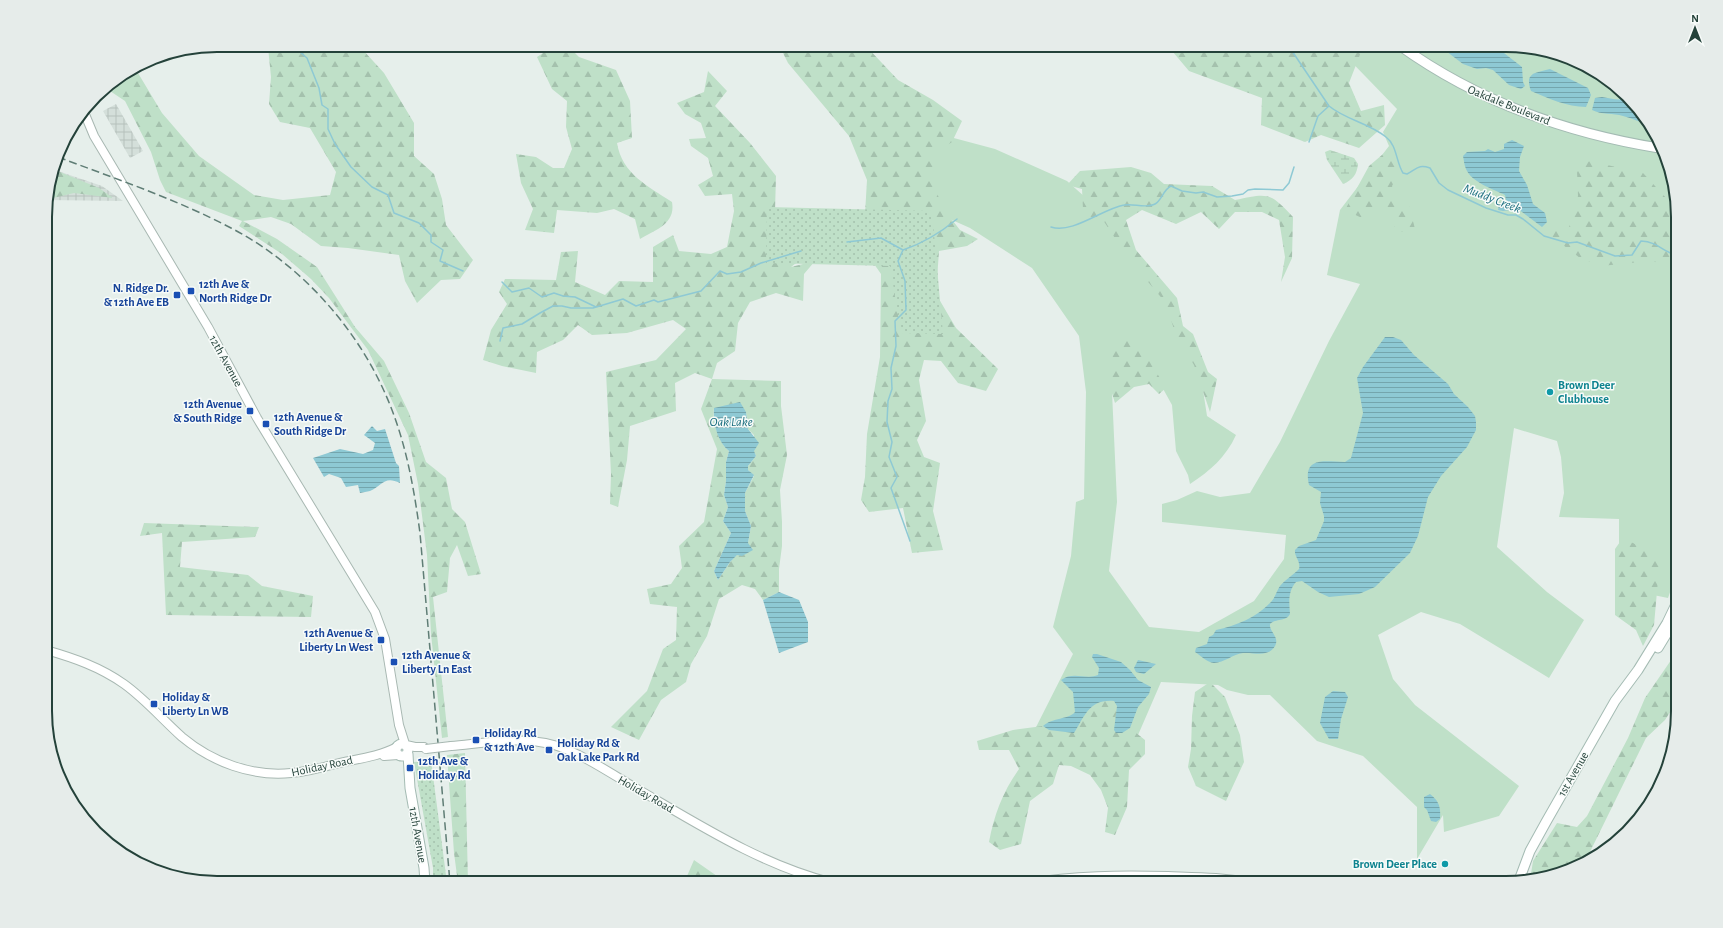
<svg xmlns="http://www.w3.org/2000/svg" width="1723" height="928" font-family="'Alegreya Sans',sans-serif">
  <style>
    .industrial { fill: url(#industrial-grid) }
    .grass { fill: #bfe0c8 }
    .forest { fill: url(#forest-firs); fill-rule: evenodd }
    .wetland { fill: url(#wetland-marsh) }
    .park { fill: url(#park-dots) }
    .water { fill: url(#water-rules) }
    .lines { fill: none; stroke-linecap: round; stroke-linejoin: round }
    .stream { stroke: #8ec9d4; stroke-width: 1.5 }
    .tertiary-casing { stroke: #a8b8b2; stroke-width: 10 }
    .secondary-casing { stroke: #a4bbb3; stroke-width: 11 }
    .tertiary { stroke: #fff; stroke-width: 8 }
    .secondary { stroke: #fff; stroke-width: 9 }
    .rail { stroke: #5f7d75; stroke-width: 1.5; stroke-dasharray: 8 4; stroke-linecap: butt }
    .tertiary-bridge-casing { stroke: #a8b8b2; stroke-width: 10; stroke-linecap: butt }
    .tertiary-bridge { stroke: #fff; stroke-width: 8 }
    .transit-dot { fill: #1a4fb4; stroke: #f7fbf9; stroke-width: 1.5 }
    .culture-dot { fill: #0f9aa8; stroke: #f7fbf9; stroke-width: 1.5 }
    .labels { text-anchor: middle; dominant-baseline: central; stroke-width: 3; stroke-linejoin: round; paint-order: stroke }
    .street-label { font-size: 12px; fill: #24423a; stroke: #f7fbf9 }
    .transit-label { font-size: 12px; font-weight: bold; fill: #164399; stroke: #f7fbf9; text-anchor: start }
    .culture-label { font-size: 12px; font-weight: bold; fill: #0d838f; stroke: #f7fbf9; text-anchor: start }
    .water-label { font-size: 13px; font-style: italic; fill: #1c6f80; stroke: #f7fbf9 }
    .rim { fill: none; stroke: #24423a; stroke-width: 2 }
  </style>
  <defs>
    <pattern id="industrial-grid" width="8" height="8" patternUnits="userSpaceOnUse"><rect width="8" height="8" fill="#d4dfda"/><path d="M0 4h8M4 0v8" fill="none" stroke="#b6c1bc"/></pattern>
    <pattern id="forest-firs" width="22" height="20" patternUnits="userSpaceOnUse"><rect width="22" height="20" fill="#bfe0c8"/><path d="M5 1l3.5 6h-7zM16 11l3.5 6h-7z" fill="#a4c1ad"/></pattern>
    <pattern id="wetland-marsh" width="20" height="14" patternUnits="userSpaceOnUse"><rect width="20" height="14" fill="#bfe0c8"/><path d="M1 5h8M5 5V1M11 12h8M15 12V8" fill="none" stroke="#a4c1ad"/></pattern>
    <pattern id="park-dots" width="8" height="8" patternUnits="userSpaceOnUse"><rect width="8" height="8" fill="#bfe0c8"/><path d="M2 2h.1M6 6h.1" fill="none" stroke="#a4c1ad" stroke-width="1.8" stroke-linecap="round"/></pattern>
    <pattern id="water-rules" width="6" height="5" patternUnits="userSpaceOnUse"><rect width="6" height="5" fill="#8ec9d4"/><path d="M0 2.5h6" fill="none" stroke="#74a5ad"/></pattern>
  </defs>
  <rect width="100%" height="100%" fill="#e6efeb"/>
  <path class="industrial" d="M 116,104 L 143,151 L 130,158 L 103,111 Z
    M 55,170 L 102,186 L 123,201 L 47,200 Z"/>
  <path class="grass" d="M 1335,45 L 1506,45 L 1582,63 L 1620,88 L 1649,121 L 1677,195 L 1678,569 L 1668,598 L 1619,588 L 1619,519 L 1559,517 L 1564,493 L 1561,457 L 1557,441 L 1514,428 L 1497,547 L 1547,592 L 1584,620 L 1549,678 L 1460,624 L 1421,612 L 1378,635 L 1393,679 L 1415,705 L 1519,786 L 1499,816 L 1444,832 L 1443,815 L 1417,859 L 1417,807 L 1363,756 L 1317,741 L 1270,695 L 1248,695 L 1227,690 L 1218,685 L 1161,682 L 1135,742 L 1029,741 L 1073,654 L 1053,627 L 1071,556 L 1076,502 L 1084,499 L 1086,392 L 1079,336 L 1032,268 L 970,228 L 932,211 L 920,129 L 995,149 L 1067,181 L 1104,214 L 1172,306 L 1201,377 L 1207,416 L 1236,435 C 1226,457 1210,471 1190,484 L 1188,475 L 1176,451 L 1172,405 L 1156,376 L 1112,392 L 1117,502 L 1109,571 L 1149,627 L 1199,632 L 1254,601 L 1284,559 L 1286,535 L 1162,522 L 1162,504 L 1177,500 L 1197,491 L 1220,497 L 1250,493 L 1280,442 L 1329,341 L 1360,284 L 1327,275 L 1340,210 L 1389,146 L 1383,132 L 1397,109 Z"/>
  <path class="forest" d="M 266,45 L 355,45 L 363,50 L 384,73 L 414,123 L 414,156 L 434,174 L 442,199 L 446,225 L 473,260 L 460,279 L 441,280 L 417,303 L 405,281 L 399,255 L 348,248 L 321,246 L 291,224 L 271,217 L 243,221 L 277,239 L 317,267 L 355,327 L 384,361 L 409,413 L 426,462 L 446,478 L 452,509 L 465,522 L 481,574 L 468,576 L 457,545 L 450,558 L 447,592 L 433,597 L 448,737 L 442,738 L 431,634 L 427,555 L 418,484 L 408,435 L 368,350 L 329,298 L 311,279 L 282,254 L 239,226 L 242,221 L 166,192 L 160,180 L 151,152 L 125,101 L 104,87 L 135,68 L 162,113 L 199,156 L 254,195 L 283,200 L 330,195 L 336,172 L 310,128 L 280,122 L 269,104 L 271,77 L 268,47 Z
    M 555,45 L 567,45 L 579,57 L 616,70 L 630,101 L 632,138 L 617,143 C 622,174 648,186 672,202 C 676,224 655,230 640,239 L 635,219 L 614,209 L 597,213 L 557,210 L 554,233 L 525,230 L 533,209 L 521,183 L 516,154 L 536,157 L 553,168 L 564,168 L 572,149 L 566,127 L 567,101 L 552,89 L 537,57 Z
    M 779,45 L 865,45 L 898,80 L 933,100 L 962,121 L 952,142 L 933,155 L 934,184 L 942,207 L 960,230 L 978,239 L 967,246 L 939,251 L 936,294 L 956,328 L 998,369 L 986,391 L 958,383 L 941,361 L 924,360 L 919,380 L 926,421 L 917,440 L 924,457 L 940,463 L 933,511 L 943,550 L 912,553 L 903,508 L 869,512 L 861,500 L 865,477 L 867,434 L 880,357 L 881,274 L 872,261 L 865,214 L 867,180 L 849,136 L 788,63 Z
    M 1167,45 L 1350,45 L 1361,52 L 1349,83 L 1361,111 L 1384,105 L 1385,125 L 1359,148 L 1321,135 L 1305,142 L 1261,125 L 1262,98 L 1189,71 Z
    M 708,71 L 727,91 L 715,106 L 750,143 L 776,176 L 775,211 L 810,252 L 791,267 L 815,261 L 804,274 L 803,301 L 776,293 L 750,302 L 738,323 L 735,351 L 717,363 L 712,379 L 781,381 L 781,406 L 787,455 L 780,490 L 782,522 L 782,546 L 779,569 L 779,592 L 763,600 L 755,589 L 742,585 L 719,599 L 707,636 L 691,664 L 686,682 L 661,700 L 639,740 L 611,727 L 647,691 L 663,649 L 676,640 L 677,607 L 650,604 L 647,589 L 671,584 L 682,568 L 679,546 L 704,522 L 717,449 L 701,409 L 712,379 L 695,373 L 675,383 L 676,411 L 630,426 L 627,460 L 618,507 L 610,504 L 611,474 L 606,372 L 656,360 L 686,329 L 673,320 L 627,333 L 592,335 L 578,325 L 563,340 L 537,352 L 536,373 L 502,366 L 483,360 L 491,330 L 507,304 L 499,292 L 505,279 L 556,280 L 561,252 L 578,251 L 575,282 L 605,295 L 619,281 L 653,282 L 653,247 L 673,235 L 679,251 L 711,254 L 727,247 L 734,211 L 732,194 L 705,196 L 698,185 L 713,176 L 708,158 L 691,146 L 689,139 L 706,138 L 701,123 L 685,114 L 677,103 L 704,92 ZM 714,408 L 746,412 L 748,429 L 754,435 L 754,452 L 756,456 L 748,466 L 748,470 L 754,476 L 745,493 L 745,511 L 751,526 L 748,543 L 730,562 L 718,580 L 714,571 L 731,533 L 723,521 L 728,507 L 724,495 L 726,481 L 726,462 L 729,451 C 719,443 712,421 714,408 Z
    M 1389,149 L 1399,172 L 1392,186 L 1396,200 L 1409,205 L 1416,233 L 1395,231 L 1391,209 L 1380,206 L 1364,219 L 1345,210 L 1369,166 Z
    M 1589,161 L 1643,173 L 1667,199 L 1677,203 L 1677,266 L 1650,261 L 1601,266 L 1580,258 L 1546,232 L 1552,228 L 1568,231 L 1578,196 L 1577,171 Z
    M 1131,167 L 1151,173 L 1164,184 L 1212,186 L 1235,200 C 1268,193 1270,192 1293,217 L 1292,258 L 1281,282 L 1285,257 L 1279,220 L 1262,212 L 1235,212 L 1219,229 L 1201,212 L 1176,224 L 1142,210 L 1126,220 L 1136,250 L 1177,298 L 1183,326 L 1193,334 L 1208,372 L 1217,379 L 1210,412 L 1194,365 L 1176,335 L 1165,302 L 1128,258 L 1103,220 L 1093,223 L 1083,209 L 1082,189 L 1067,185 L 1080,171 Z
    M 55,170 L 99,188 L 113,198 L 74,193 L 53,198 L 47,198 Z
    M 1138,337 L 1149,352 L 1155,370 L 1166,388 L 1159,394 L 1149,384 L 1134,387 L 1115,403 L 1109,384 L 1113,351 L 1118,338 Z
    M 144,523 L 259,527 L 255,537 L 182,542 L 180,567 L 248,575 L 262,586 L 313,596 L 311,617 L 166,615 L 162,533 L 140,536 Z
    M 1622,539 L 1633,543 L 1660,558 L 1654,625 L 1643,646 L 1636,630 L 1615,615 L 1615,549 Z
    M 1678,650 L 1678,700 L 1665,720 L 1646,738 L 1585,862 L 1561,874 L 1540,878 L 1539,876 L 1538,879 L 1530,880 L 1533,861 L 1557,823 L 1577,827 L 1587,816 L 1628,738 L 1645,698 Z
    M 1210,682 L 1225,697 L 1240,735 L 1244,762 L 1226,801 L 1196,786 L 1188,767 L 1191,749 L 1192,716 L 1195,692 Z
    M 1105,700 L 1114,701 L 1117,706 L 1114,730 L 1122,733 L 1130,728 L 1145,740 L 1145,754 L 1129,770 L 1127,807 L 1115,835 L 1105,832 L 1108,808 L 1101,790 L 1090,775 L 1071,766 L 1059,765 L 1053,784 L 1030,801 L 1021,844 L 1000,850 L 989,842 C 994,815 1003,791 1019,769 L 1009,750 L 979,750 L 977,741 L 1013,730 L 1043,726 L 1049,730 L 1081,723 C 1086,710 1093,705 1105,700 Z
    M 465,753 L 468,883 L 458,883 L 454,853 L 447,755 Z
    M 694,860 L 727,883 L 684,883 Z"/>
  <path class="wetland" d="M 1330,150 L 1354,158 L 1358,164 C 1357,174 1353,180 1343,184 L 1327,160 L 1325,152 Z"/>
  <path class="park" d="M 767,207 L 932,211 L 943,334 L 901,333 L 890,266 L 766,263 Z
    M 431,760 L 447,883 L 433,883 L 433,868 L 414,762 Z"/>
  <path class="water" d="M 1438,45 L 1489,45 L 1504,53 L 1522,67 L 1523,82 L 1525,86 L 1521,89 L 1509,85 L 1493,70 L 1486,68 L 1477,69 L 1463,64 Z
    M 1550,69 L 1588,88 L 1591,95 L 1586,107 C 1567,107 1548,98 1531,91 C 1524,72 1536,73 1550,69 Z
    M 1602,97 C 1611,98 1620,102 1628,97 L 1649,121 L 1650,125 C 1641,123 1632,118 1623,116 C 1613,113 1602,115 1592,110 L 1595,98 Z
    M 1512,140 L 1524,146 L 1520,157 L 1519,171 L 1527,185 L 1533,204 L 1545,213 L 1547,222 L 1542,227 L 1518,209 L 1503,211 L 1498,210 L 1499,205 L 1505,203 L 1506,200 L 1505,195 C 1493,189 1471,182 1466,169 C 1464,165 1464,160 1463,156 L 1467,152 L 1485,151 L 1488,149 L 1495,152 L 1504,149 L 1504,144 Z
    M 1385,337 L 1393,337 L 1401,340 L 1414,355 L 1448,384 L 1454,394 L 1468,407 L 1475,416 L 1476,422 L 1476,430 L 1467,447 L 1441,476 L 1428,497 L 1418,536 L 1410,553 L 1375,587 L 1359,594 L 1329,597 L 1318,592 L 1302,581 L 1296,582 C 1288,591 1289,602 1290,614 C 1286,622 1276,618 1270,624 C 1269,632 1280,637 1275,646 C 1268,658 1254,652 1243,653 C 1233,654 1224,663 1214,663 C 1207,662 1201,656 1195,652 L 1196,648 L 1207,644 L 1209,637 L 1213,635 L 1216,630 C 1236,626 1257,617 1271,602 C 1275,598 1277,590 1280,586 C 1286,579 1293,575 1299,569 C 1301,561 1294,557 1295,550 L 1299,546 L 1316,540 L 1324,521 L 1324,516 L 1320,503 L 1321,492 L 1309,485 C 1302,455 1327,462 1345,462 L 1351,458 L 1363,413 L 1357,378 L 1363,367 Z
    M 740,402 L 746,412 L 748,429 L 759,443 L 754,451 L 756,456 L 748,466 L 748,470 L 754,475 L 745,493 L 745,511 L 751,526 L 748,543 L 753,550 L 742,556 L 737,555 L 730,562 L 718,580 L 714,571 L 731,533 L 723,521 L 728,507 L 724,495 L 726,481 L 726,462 L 729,451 C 717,441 713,423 714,408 Z
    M 372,426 L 377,431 L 385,429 L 396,463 L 399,466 L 400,483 C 384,475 382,486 370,491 C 367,492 363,492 360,493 L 358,485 L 346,487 L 341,478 L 329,474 L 324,477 L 313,458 L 340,449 L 363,454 L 373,450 L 375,443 L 364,435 Z
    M 779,592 L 799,600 L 808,622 L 808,642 L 779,653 L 763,600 Z
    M 1093,654 L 1097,654 L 1121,662 L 1130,670 L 1138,680 L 1151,687 L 1149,694 L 1138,707 L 1130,728 L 1122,733 L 1116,733 L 1114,730 L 1117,706 L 1114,701 C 1089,699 1085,716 1074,733 L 1049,730 L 1043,726 C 1053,717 1068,720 1075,712 L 1073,692 L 1061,680 C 1073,671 1086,680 1098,675 L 1099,668 L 1092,657 Z
    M 1138,660 L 1156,664 L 1144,674 L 1136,672 L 1134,668 Z
    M 1333,691 L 1345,692 L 1348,697 L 1341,719 L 1338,739 L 1329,739 L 1320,723 L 1325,697 Z
    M 1430,794 C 1439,801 1441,807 1440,819 L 1436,822 L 1431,821 L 1427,810 L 1424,807 L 1424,797 Z"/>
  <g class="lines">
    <path class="stream" d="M 292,45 L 307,58 L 319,88 L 322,105 L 328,109 L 328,129 L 335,144 L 351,167 L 372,187 L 388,195 L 394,213 L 419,223 L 431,235 L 431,242 L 443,250 L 440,261 L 463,271
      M 1288,45 L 1329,106 C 1346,120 1369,123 1386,137 C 1397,145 1396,162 1403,173 L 1407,174 C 1417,169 1418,164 1430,168 L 1439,183 L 1448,190 L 1486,208 L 1508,215 L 1516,215 L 1523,219 L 1544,236 L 1568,243 L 1577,242 L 1615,256 L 1632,255 L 1641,241 C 1659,242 1662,252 1677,255
      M 1309,142 L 1318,116 L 1329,106
      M 1051,227 C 1073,234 1102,209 1124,205 C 1133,203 1146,209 1155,204 C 1162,200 1163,190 1171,186 L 1182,191 L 1196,193 L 1203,192 L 1217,197 L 1232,196 L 1243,194 L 1248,190 L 1255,189 L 1283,190 L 1289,183 L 1294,167
      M 847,242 L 881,238 L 903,250 C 924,243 940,233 957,219
      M 903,250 L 898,261 L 905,281 L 906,310 L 895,321 L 896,346 L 891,368 L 892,389 L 888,401 L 887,422 L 892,442 L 889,457 L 897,477 L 891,488 L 910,541
      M 502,282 L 512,292 L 529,288 L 542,297 L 554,293 L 563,296 L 575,297 L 596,307
      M 500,341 L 503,328 L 522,324 L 540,313 L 553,306 L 562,306 L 571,308 L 593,308 L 623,299 L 636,306 L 654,300 L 658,302 L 701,291 L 720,271 L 727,274 L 741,272 L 761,263 L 801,251"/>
    <g class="tertiary-casing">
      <path id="tertiary" d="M 84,112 L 94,136 L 208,327 L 257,418 L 375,612 L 385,639 L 399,725 L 405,744
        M 46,650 C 74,658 100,667 124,684 C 145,699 162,719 182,737 C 212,762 252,777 291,773 C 306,772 321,768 335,764 C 356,759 378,757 397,747
        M 406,745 L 415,747 L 424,747 L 426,749
        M 451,746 C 485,743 520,736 554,745 C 581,753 610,773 634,787 C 698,824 761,865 833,883
        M 384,756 L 398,755
        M 1027,883 C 1075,875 1120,875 1168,876 C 1196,877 1224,877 1251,883"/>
    </g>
    <g class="secondary-casing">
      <path id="secondary" d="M 1399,45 C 1477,101 1565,133 1659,148
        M 1658,648 L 1678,615
        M396 750a6 6 0 1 1 12 0a6 6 0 1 1-12 0Z
        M 408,754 L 410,788 L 424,868 L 425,883
        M 1518,883 L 1530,851 L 1546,822 L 1615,701 L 1638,670 L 1667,623 L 1678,600"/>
    </g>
    <use href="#tertiary" class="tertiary"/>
    <use href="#secondary" class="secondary"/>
    <path class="rail" d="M 58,157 C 116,179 176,199 231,228 C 308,268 370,342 397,424 C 409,460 415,496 420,533 L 450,883"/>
    <g class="tertiary-bridge-casing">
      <path id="tertiary-bridge" d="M 426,749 L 451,746"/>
    </g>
    <use href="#tertiary-bridge" class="tertiary-bridge"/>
  </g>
  <g class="transit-dot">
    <rect x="187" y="287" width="8" height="8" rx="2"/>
    <rect x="173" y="291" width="8" height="8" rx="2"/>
    <rect x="246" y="407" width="8" height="8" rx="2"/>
    <rect x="262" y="420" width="8" height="8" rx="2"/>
    <rect x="377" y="636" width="8" height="8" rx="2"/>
    <rect x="390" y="658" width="8" height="8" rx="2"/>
    <rect x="150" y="700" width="8" height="8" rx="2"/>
    <rect x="472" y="736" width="8" height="8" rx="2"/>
    <rect x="545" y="746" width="8" height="8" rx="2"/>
    <rect x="406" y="764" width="8" height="8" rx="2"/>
  </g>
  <g class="culture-dot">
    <circle cx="1550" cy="392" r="4"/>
    <circle cx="1445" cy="864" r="4"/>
  </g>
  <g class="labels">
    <g class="street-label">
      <text transform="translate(1509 105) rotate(22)">Oakdale Boulevard</text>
      <text transform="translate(226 361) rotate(61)">12th Avenue</text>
      <text transform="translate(322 766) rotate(-12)">Holiday Road</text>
      <text transform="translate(1573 774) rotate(-60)">1st Avenue</text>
      <text transform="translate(646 794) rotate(30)">Holiday Road</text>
      <text transform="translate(418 835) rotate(80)">12th Avenue</text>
    </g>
    <g class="transit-label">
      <text x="199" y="284">12th Ave &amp;<tspan x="199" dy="14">North Ridge Dr</tspan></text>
      <text x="169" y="288" text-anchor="end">N. Ridge Dr.<tspan x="169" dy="14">&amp; 12th Ave EB</tspan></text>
      <text x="242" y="404" text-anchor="end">12th Avenue<tspan x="242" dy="14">&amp; South Ridge</tspan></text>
      <text x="274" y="417">12th Avenue &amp;<tspan x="274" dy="14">South Ridge Dr</tspan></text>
      <text x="373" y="633" text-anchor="end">12th Avenue &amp;<tspan x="373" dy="14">Liberty Ln West</tspan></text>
      <text x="402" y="655">12th Avenue &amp;<tspan x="402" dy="14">Liberty Ln East</tspan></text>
      <text x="162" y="697">Holiday &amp;<tspan x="162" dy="14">Liberty Ln WB</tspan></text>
      <text x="484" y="733">Holiday Rd<tspan x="484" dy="14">&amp; 12th Ave</tspan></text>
      <text x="557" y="743">Holiday Rd &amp;<tspan x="557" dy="14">Oak Lake Park Rd</tspan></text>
      <text x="418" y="761">12th Ave &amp;<tspan x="418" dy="14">Holiday Rd</tspan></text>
    </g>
    <g class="culture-label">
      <text x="1558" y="385">Brown Deer<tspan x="1558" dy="14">Clubhouse</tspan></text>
      <text x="1437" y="864" text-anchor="end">Brown Deer Place</text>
    </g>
    <g class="water-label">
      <text transform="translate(1492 199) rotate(21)">Muddy Creek</text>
      <text x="731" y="422">Oak Lake</text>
    </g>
  </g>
  <path d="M0 0H1723V928H0ZM217 52H1506A165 165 0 0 1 1671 217V711A165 165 0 0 1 1506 876H217A165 165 0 0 1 52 711V217A165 165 0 0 1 217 52Z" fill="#e6ecea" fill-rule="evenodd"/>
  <path class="rim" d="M217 52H1506A165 165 0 0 1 1671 217V711A165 165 0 0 1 1506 876H217A165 165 0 0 1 52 711V217A165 165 0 0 1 217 52Z"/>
  <g transform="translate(1695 28)" stroke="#f7fbf9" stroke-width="3" paint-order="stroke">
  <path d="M0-3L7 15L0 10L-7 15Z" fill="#24423a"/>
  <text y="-6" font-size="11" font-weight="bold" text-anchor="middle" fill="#24423a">N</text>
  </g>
</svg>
